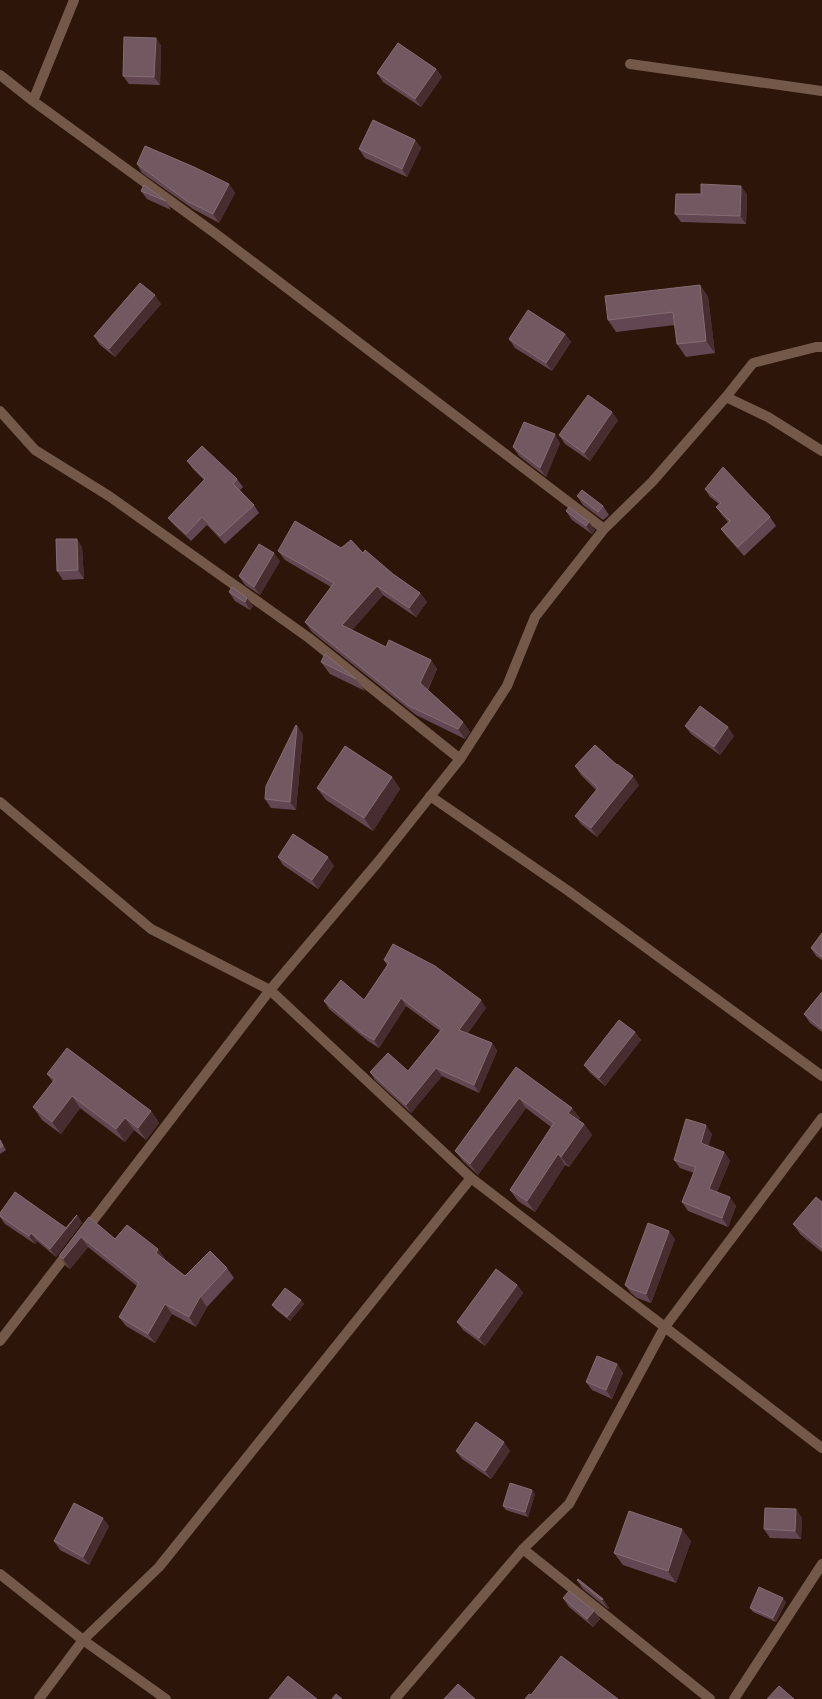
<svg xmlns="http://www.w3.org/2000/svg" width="822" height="1699" font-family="'Sofia Sans Condensed',sans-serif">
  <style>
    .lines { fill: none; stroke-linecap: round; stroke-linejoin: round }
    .street { stroke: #74594a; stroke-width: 10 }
    .wall { fill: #624753 }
    .shaded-wall { fill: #472d2f }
    .building { fill: #725861; stroke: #856d73 }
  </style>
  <rect width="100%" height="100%" fill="#2d1609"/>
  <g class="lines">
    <path class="street" d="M 630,64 L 822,91
      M 0,75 L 33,101 L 216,234 L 604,529
      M 33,101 L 74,0
      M 726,397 L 768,417 L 822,451
      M 0,411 L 35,450 L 109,496 L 309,638 L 460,759
      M 430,796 L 567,890 L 822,1076
      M 0,802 L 151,929 L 270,990 L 471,1178 L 822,1448
      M 85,1231 L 270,990 L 378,862 L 460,759 L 507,686 L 535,617 L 604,529 L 652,482 L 726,397 L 753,363 L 816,347 L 822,347
      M 0,1341 L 70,1250
      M 523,1549 L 710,1699
      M 0,1574 L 83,1640 L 166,1699
      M 39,1699 L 83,1640 L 159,1567 L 471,1178
      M 395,1699 L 523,1549 L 569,1504 L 664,1328 L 822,1118
      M 734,1699 L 822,1564"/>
  </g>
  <path class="wall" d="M 156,38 L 161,46 L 160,85 L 129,84 L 123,76 Z
    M 436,69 L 442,77 L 421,107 L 383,82 L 377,73 Z
    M 415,140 L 421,148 L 407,177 L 365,158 L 359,149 Z
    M 137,164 L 229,184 L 235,193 L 219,223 L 193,209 L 142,173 Z
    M 141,191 L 166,201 L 171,210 L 147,199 Z
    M 701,194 L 747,194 L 746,224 L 681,222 L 675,214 Z
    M 700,285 L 708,297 L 715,353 L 686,357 L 677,344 L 675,325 L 616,332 L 608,320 Z
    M 161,304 L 115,357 L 100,345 L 94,336 Z
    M 565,334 L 571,342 L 552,371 L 515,348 L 509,339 Z
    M 618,420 L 590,461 L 565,444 L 559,435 Z
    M 560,443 L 546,477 L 519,456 L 513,447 Z
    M 187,461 L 237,479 L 243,487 L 240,490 L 254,505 L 259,513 L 225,544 L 207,525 L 191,541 L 174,525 L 168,518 L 204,480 L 193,469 Z
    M 705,489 L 770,517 L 776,526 L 744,556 L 727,537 L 721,529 L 728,522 L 722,515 L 716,507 L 719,504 L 710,497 Z
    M 577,496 L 603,506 L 609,515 L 603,520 L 583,505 Z
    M 566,511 L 595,530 L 592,534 L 572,520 Z
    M 82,547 L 84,579 L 63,580 L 57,571 Z
    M 341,548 L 363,553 L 420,593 L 427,602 L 416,617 L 383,595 L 352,630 L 386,647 L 431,660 L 437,669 L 428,690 L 463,722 L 470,732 L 465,739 L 416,715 L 312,632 L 305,622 L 331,587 L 285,560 L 278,551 Z
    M 280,561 L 260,595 L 245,585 L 239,576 Z
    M 229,592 L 253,606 L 250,610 L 235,601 Z
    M 321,662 L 356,679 L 365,691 L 330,674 Z
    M 685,726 L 734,736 L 720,755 L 691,734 Z
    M 303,734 L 296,810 L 271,808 L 265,799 Z
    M 617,765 L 639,785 L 597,837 L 581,824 L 575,816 L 596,790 L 581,775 L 575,766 Z
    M 392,777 L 400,789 L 373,831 L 326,800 L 317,788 Z
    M 278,857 L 334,866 L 318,889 L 283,865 Z
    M 822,933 L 822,960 L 816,956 L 811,948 Z
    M 384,960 L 486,1008 L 468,1033 L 492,1043 L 497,1051 L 479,1093 L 442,1076 L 411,1113 L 375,1080 L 370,1072 L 408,1071 L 440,1031 L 406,1006 L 379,1048 L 368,1041 L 329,1009 L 324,1001 L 364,1000 L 387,965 Z
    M 822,992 L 822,1032 L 810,1023 L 804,1014 Z
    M 635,1032 L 641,1040 L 605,1086 L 590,1073 L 584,1065 Z
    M 516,1067 L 580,1118 L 578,1120 L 584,1124 L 592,1135 L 569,1167 L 565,1165 L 535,1212 L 518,1201 L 510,1190 L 551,1127 L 526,1108 L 478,1175 L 463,1161 L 455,1151 Z
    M 47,1074 L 151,1111 L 159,1123 L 146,1140 L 134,1130 L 125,1142 L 80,1108 L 61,1134 L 42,1120 L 33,1107 L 53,1082 Z
    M 712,1134 L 708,1146 L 724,1152 L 730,1161 L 717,1192 L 736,1206 L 728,1227 L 688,1211 L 682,1202 L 694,1173 L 680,1168 L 674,1160 Z
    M 0,1139 L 6,1150 L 0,1154 Z
    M 822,1202 L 822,1252 L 801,1235 L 793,1224 Z
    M 0,1213 L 66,1228 L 77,1215 L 82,1223 L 56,1257 L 37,1241 L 35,1244 L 5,1224 L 0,1217 Z
    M 89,1217 L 115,1239 L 158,1249 L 165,1259 L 165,1260 L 185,1276 L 227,1268 L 234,1278 L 207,1307 L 196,1327 L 172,1314 L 155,1343 L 126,1326 L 119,1317 L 137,1286 L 88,1247 L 70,1269 L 66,1266 L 59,1256 Z
    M 675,1239 L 651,1303 L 637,1298 L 631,1293 L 625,1285 Z
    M 517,1285 L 523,1293 L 485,1346 L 463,1330 L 457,1322 Z
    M 301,1300 L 304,1304 L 290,1321 L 275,1309 L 272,1305 Z
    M 617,1364 L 623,1373 L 612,1399 L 592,1390 L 586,1382 Z
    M 456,1451 L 510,1451 L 491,1479 L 462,1459 Z
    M 535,1494 L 528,1517 L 506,1510 L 503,1506 Z
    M 802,1518 L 801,1539 L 770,1538 L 764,1529 Z
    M 109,1526 L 89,1565 L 60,1550 L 54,1541 Z
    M 691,1541 L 676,1583 L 623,1565 L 614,1553 Z
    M 577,1580 L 603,1599 L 609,1608 L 608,1609 L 583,1589 Z
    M 563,1598 L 594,1611 L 600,1619 L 593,1627 L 569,1607 Z
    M 786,1602 L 776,1622 L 753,1612 L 750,1608 Z"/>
  <path class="shaded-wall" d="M 156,38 L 161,46 L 160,85 L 154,77 Z
    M 436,69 L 442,77 L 421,107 L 415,99 Z
    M 415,140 L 421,148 L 407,177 L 402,169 Z
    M 229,184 L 235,193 L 219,223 L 213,214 Z
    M 741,186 L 747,194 L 746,224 L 740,216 Z
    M 700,285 L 708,297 L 715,353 L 706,341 Z
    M 155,295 L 161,304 L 115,357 L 109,349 Z
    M 565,334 L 571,342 L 552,371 L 546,363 Z
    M 612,412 L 618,420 L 590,461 L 584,453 Z
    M 555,434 L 560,443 L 546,477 L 540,468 Z
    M 589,522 L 595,530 L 592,534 L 586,526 Z
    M 77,539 L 82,547 L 84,579 L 78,570 Z
    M 274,553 L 280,561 L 260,595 L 254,587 Z
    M 377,586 L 383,595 L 348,635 L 342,625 Z
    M 420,593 L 427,602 L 416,617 L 409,608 Z
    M 247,598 L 253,606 L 250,610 L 245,602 Z
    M 431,660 L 437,669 L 426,692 L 420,683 Z
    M 463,722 L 470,732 L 465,739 L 458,729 Z
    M 297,726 L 303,734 L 296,810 L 290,802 Z
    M 728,727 L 734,736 L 720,755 L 714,747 Z
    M 633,776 L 639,785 L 597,837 L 591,828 Z
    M 392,777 L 400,789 L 373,831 L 364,818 Z
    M 328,857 L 334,866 L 318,889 L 312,880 Z
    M 401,998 L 406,1006 L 379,1048 L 374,1040 Z
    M 481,1000 L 486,1008 L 464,1038 L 459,1030 Z
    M 635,1032 L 641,1040 L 605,1086 L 599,1078 Z
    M 492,1043 L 497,1051 L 479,1093 L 474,1085 Z
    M 436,1068 L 442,1076 L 411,1113 L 406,1105 Z
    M 72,1096 L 80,1108 L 61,1134 L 52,1122 Z
    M 519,1098 L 526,1108 L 478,1175 L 470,1164 Z
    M 572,1108 L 580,1118 L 575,1124 L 568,1113 Z
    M 151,1111 L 159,1123 L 146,1140 L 138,1128 Z
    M 125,1118 L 134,1130 L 125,1142 L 116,1129 Z
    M 584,1124 L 592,1135 L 569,1167 L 561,1157 Z
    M 706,1125 L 712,1134 L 707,1152 L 701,1143 Z
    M 724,1152 L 730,1161 L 715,1197 L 709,1189 Z
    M 558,1154 L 565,1165 L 535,1212 L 527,1201 Z
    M 730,1197 L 736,1206 L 728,1227 L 722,1218 Z
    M 77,1215 L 82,1223 L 56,1257 L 50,1249 Z
    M 669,1231 L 675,1239 L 651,1303 L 646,1294 Z
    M 31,1233 L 37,1241 L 35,1244 L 29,1236 Z
    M 81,1237 L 88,1247 L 70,1269 L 63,1259 Z
    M 158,1249 L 165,1259 L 163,1263 L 156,1253 Z
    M 517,1285 L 523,1293 L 485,1346 L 479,1338 Z
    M 200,1297 L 207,1307 L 196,1327 L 189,1317 Z
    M 301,1300 L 304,1304 L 290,1321 L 287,1317 Z
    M 165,1304 L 172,1314 L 155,1343 L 148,1334 Z
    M 617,1364 L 623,1373 L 612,1399 L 606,1390 Z
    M 504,1442 L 510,1451 L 491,1479 L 485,1471 Z
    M 532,1490 L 535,1494 L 528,1517 L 525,1512 Z
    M 796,1509 L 802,1518 L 801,1539 L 795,1531 Z
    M 103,1518 L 109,1526 L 89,1565 L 83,1557 Z
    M 682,1529 L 691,1541 L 676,1583 L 668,1571 Z
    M 783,1598 L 786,1602 L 776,1622 L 773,1618 Z
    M 603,1599 L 609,1608 L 608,1609 L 602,1600 Z
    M 594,1611 L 600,1619 L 593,1627 L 587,1619 Z"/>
  <path class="building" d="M 124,37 L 156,38 L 154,77 L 123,76 Z
    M 398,43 L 436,69 L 415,99 L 377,73 Z
    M 373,120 L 415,140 L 402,169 L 359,149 Z
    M 145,146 L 194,167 L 229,184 L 213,214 L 187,201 L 137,164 Z
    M 701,184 L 741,186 L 740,216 L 675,214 L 676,194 L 701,194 Z
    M 144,185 L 166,201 L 141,191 Z
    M 140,283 L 155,295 L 109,349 L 94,336 Z
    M 700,285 L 706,341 L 677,344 L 673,312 L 608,320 L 605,296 Z
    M 528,310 L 565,334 L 546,363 L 509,339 Z
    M 588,395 L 612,412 L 584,453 L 559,435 Z
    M 524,422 L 555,434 L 540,468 L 513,447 Z
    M 202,446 L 237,479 L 233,484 L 254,505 L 220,536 L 202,517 L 186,534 L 168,518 L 205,479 L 187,461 Z
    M 723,467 L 770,517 L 738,547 L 721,529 L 730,521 L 716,507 L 721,503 L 705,489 Z
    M 582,490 L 603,506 L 598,512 L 577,496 Z
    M 569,507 L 589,522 L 586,526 L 566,511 Z
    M 295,521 L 341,548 L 351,540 L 363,553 L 365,550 L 393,574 L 420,593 L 409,608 L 377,586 L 342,625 L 386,647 L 389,640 L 431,660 L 420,683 L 463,722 L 458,729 L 409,706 L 305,622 L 334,583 L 278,551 Z
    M 56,539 L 77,539 L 78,570 L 57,571 Z
    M 259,544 L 274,553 L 254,587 L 239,576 Z
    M 232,587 L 247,598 L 245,602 L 229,592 Z
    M 325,654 L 356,679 L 321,662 Z
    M 700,706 L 728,727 L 714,747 L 685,726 Z
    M 296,725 L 297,726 L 290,802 L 265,799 L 266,786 Z
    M 595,745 L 617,765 L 617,764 L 633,776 L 591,828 L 575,816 L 598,788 L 575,766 Z
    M 345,746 L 392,777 L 364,818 L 317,788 Z
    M 293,834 L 328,857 L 312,880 L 278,857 Z
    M 822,933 L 822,957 L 811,948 Z
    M 393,944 L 435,966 L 481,1000 L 459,1030 L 492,1043 L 474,1085 L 436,1068 L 406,1105 L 370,1072 L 388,1053 L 408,1071 L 442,1029 L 401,998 L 374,1040 L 362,1033 L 324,1001 L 341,980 L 364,1000 L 389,963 L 384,960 Z
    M 822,992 L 822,1029 L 804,1014 Z
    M 619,1020 L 635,1032 L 599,1078 L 584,1065 Z
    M 67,1048 L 151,1111 L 138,1128 L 125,1118 L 116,1129 L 72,1096 L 52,1122 L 33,1107 L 55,1079 L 47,1074 Z
    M 516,1067 L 572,1108 L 568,1113 L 584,1124 L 561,1157 L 558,1154 L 527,1201 L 510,1190 L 554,1123 L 519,1098 L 470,1164 L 455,1151 Z
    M 686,1119 L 706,1125 L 701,1143 L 724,1152 L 709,1189 L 730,1197 L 722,1218 L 682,1202 L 696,1167 L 674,1160 Z
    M 0,1140 L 3,1146 L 0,1148 Z
    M 15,1192 L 66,1228 L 77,1215 L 50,1249 L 31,1233 L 29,1236 L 0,1216 L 0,1213 Z
    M 816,1197 L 822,1202 L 822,1248 L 793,1224 Z
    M 89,1217 L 115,1239 L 127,1225 L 158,1249 L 156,1253 L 185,1276 L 210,1251 L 227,1268 L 200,1297 L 189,1317 L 165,1304 L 148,1334 L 119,1317 L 139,1283 L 81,1237 L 63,1259 L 59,1256 Z
    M 648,1223 L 669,1231 L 646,1294 L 631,1289 L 625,1285 Z
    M 496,1269 L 517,1285 L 479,1338 L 457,1322 Z
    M 285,1288 L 301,1300 L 287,1317 L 272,1305 Z
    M 597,1356 L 617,1364 L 606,1390 L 586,1382 Z
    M 476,1422 L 504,1442 L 485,1471 L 456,1451 Z
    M 510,1483 L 532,1490 L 525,1512 L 503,1506 Z
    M 74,1503 L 103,1518 L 83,1557 L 54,1541 Z
    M 765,1508 L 796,1509 L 795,1531 L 764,1529 Z
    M 629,1511 L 682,1529 L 668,1571 L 614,1553 Z
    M 578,1579 L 603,1599 L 602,1600 L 577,1580 Z
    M 759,1587 L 783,1598 L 773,1618 L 750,1608 Z
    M 569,1591 L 594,1611 L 587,1619 L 563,1598 Z
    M 561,1656 L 618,1699 L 525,1699 L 529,1694 L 531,1695 Z
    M 288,1676 L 317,1699 L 269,1699 Z
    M 458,1684 L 475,1699 L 444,1699 Z
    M 779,1686 L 794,1699 L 767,1699 Z
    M 336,1694 L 342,1699 L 332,1699 Z"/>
</svg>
